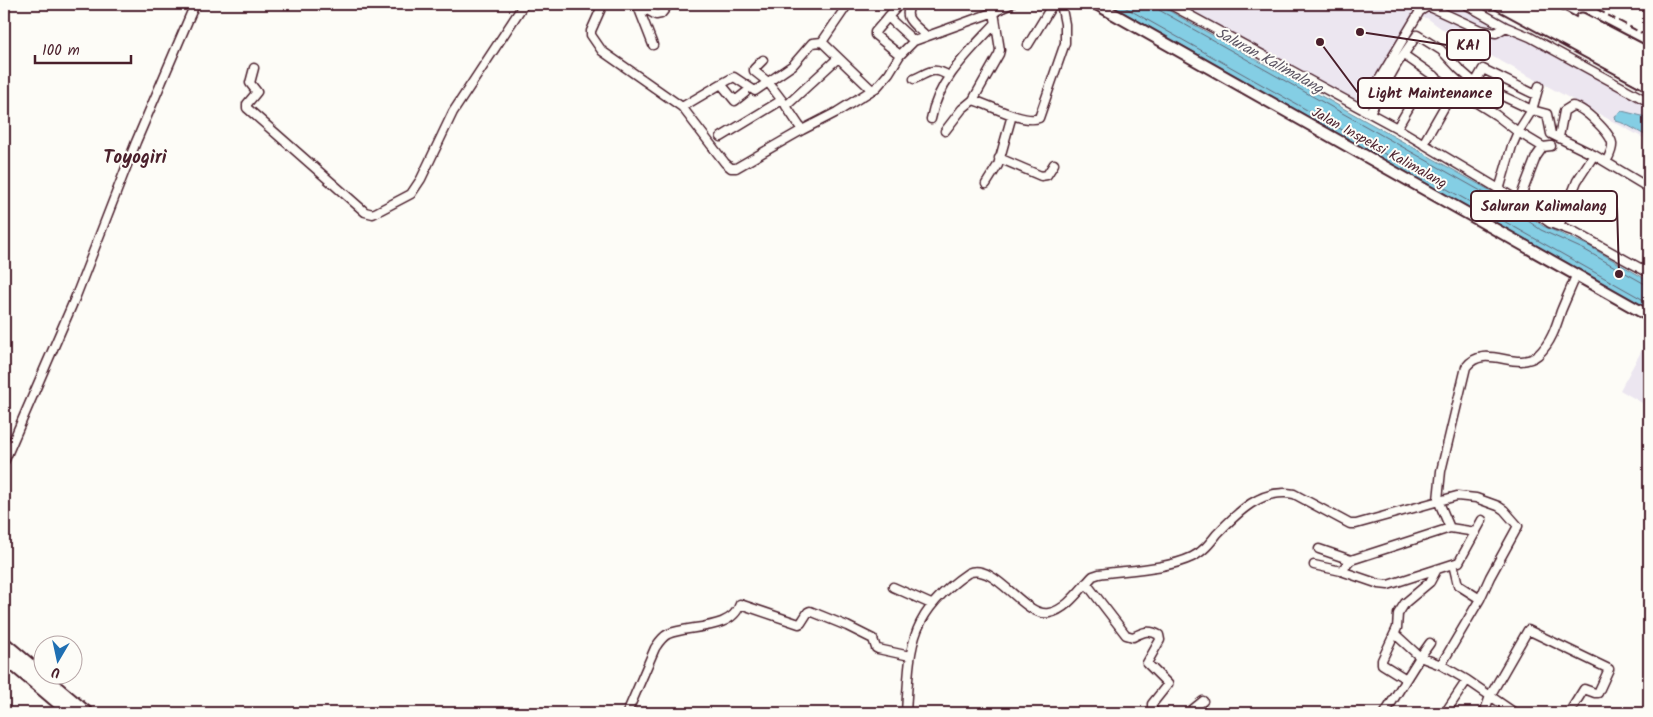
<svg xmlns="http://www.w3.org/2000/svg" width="1653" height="717" font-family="Kalam,sans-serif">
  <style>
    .built { fill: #ece6f0 }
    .green { fill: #bfe49f; stroke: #848265 }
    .water { fill: #84cee4; stroke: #6d889a }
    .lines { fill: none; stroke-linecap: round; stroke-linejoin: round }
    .shore { stroke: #616575; stroke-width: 1 }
    .minor-casing { stroke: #4a1f2b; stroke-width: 11 }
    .major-casing { stroke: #4a1f2b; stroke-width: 14 }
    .highway-casing { stroke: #4a1f2b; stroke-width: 15 }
    .minor { stroke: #fdfcf7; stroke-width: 8 }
    .major { stroke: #fdfcf7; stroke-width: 10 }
    .highway { stroke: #fdfcf7; stroke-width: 11 }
    .tram { stroke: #4a1f2b; stroke-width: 1 }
    .rail { stroke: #4a1f2b; stroke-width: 2; stroke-dasharray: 8 4; stroke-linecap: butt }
    .labels { text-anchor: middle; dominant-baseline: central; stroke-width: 4; stroke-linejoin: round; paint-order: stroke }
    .street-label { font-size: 14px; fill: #4a1f2b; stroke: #fdfcf7 }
    .water-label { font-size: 15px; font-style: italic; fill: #5b5462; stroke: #fdfcf7 }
    .district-label { font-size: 19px; font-weight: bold; fill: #4a1f2b; stroke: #fdfcf7 }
    .leader { fill: none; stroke: #4a1f2b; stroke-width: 2 }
    .callout-dot { fill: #4a1f2b; stroke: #fdfcf7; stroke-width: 2 }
    .callout { fill: #fdfcf7; stroke: #4a1f2b; stroke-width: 2 }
    .callout-label { font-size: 15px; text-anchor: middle; font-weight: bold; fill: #4a1f2b }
  </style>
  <rect width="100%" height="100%" fill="#fdfcf7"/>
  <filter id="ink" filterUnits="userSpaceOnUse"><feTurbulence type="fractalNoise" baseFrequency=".02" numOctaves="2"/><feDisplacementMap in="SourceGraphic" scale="10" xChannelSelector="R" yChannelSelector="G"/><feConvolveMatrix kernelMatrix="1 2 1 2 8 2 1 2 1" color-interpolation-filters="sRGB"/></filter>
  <g filter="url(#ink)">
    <path class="built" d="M 1180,4 L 1476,4 L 1649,96 L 1649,141 L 1471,45 L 1464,45 L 1427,18 L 1420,18 L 1369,107 Z
      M 1649,337 L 1649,407 L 1620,390 Z"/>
    <path class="green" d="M 1096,4 L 1109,4 L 1141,22 L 1649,309 L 1649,316 Z"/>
    <path class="water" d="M 1109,4 L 1157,4 L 1507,200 L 1543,226 L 1587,245 L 1649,281 L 1649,309 Z
      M 1622,111 L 1646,117 L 1649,120 L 1649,137 C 1638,132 1628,124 1616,121 L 1615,116 Z"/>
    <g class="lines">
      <path class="shore" d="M 1119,4 L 1649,303
        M 1156,4 L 1159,10 L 1504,204 L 1541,230 L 1585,250 L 1645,284 L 1649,285"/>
      <g class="minor-casing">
        <path id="minor" d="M 603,4 L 591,31 L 591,35 L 602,51 L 682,107 L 725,163 L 731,168 L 736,168 L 802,130 L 837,112 L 877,87 L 889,73 L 900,55 L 914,41 L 994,12 L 1011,4
          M 637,4 L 653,45
          M 637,4 L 656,15 L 661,14 L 669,4
          M 848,4 L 822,42 L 872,90
          M 894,4 L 896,8 L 888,17 L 914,41
          M 911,4 C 901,19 916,25 926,36
          M 1169,4 L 1397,128 L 1519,201 L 1550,223 L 1575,232 L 1649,273
          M 1647,4 L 1649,7
          M 888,17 L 875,32 L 875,35 L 900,55
          M 1506,27 L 1530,37 L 1649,102
          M 1028,45 L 1053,4
          M 1404,55 L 1444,83
          M 763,60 L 754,69 L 754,71 L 768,82 L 784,103
          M 254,68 L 250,83 L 257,92 L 247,104 L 247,108 L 365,212 L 373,214 L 411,194 L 421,179 L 453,112 L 524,4
          M 914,79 C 930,72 933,66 949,76
          M 1475,83 L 1483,69 L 1536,95
          M 745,93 L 735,101 L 721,84 L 734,77 L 755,91 L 793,65 L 812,43 L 822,42
          M 1469,98 L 1496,115 L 1518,132 L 1543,147
          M 973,100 C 990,105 1024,124 1039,118 L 1065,43 L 1065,24 L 1061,4
          M 682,107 L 721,84
          M 1362,108 L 1420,11 L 1428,6 L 1480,30 L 1496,33 L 1506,27 L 1465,4
          M 1370,112 L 1397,64 L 1417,35 L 1441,50 L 1459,69 L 1475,83 L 1532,110 L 1547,114 L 1551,134 L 1594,155
          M 931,119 C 938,80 969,52 995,24
          M 1397,128 L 1411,104 L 1420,97 L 1435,76
          M 802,130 L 786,106 L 838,58
          M 945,131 L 962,109 L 973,100 L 999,54 L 1000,50 L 994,12
          M 721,137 L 782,100
          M 1559,137 L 1564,111 L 1572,106 C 1583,106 1610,133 1612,143 C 1613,150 1609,156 1606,162
          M 1423,144 L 1454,90
          M 999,158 L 1041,176 L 1047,175 L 1054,164
          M 986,184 L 998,165 L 1012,115
          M 1499,190 L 1512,146 L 1518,132 L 1532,110 L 1539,86
          M 1519,201 L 1536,157 L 1543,147 L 1551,146
          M 1559,226 L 1577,181 L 1594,155 L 1649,188
          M 4,462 L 76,296 L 136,142 L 195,4
          M 1450,528 L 1476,532
          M 1319,549 L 1351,560
          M 1453,564 L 1458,585 L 1480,599
          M 1314,565 L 1341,571 L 1379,584 L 1388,585 L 1459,562 L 1482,520
          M 1341,571 L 1351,560 L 1450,528 L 1438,500 L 1441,471 L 1466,367 C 1485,342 1516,373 1538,355 C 1551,343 1556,327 1561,311 C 1566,299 1571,288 1576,276
          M 1086,583 L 1126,635 L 1133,637 C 1143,632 1149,629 1159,635 L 1160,640 L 1147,663 L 1168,684 L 1152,704 L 1152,709 L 1156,713
          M 893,587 L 931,604
          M 1395,634 L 1420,657 L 1430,643
          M 1406,679 L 1382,664 L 1382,660 L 1397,628 L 1398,614 L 1405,603 L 1430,582 L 1437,569
          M 627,713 L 655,648 C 659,642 662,637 668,634 C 688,625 732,631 740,604 L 799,624 L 801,623 L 808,612 L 810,611 L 847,626 L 873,639 L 876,648 L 878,649 L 910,656
          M 906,713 C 910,647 908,614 968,573 C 995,561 1024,618 1049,613 C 1067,610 1081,588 1093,576 L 1099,574 C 1127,570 1167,569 1192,557 C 1203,552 1210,543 1217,534 C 1238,512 1261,488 1294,494 L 1350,524 L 1356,524 L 1457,496 L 1476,498 L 1498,506 L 1504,510 L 1518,526 L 1490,577 L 1480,599 L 1441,665 L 1467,680 L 1515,713
          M 1188,713 L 1203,701
          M 1385,713 L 1420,657 L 1441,665
          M 1445,713 L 1467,680
          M 1484,713 L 1490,696 L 1528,630 L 1609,669 L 1598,693 L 1595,693 L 1584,689 L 1569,713"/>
      </g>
      <g class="major-casing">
        <path id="major" d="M 1096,4 L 1649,316"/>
      </g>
      <g class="highway-casing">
        <path id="highway" d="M 1499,4 L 1649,85
          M 1515,4 L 1649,75
          M 1538,4 L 1649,63
          M 1582,19 L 1649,54
          M 4,643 L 87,713
          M 4,657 L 70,713"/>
      </g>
      <use href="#minor" class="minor"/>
      <use href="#major" class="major"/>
      <use href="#highway" class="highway"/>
      <path class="tram" d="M 1539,33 L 1649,92"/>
      <path class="rail" d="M 1587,4 L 1649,37"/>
    </g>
  </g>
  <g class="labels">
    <g class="street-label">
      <text transform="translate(1379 148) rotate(29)">Jalan Inspeksi Kalimalang</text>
    </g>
    <g class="water-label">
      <text transform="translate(1269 61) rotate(29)">Saluran Kalimalang</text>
    </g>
    <g class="district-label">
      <text x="135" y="158">Toyogiri</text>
    </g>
  </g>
  <path class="leader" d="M1360 32L1447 45M1320 42L1358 93M1619 274L1617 206"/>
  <g class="callout-dot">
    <circle cx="1360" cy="32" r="5"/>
    <circle cx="1320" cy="42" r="5"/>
    <circle cx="1619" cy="274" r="5"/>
  </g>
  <g class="callout">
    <rect x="1447" y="30" width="43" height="30" rx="5"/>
    <rect x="1358" y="78" width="145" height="30" rx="5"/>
    <rect x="1471" y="191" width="146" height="30" rx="5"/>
  </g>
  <g class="callout-label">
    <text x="1468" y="50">KAI</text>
    <text x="1430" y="98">Light Maintenance</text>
    <text x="1544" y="211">Saluran Kalimalang</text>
  </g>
  <rect width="1653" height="717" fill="none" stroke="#fdfcf7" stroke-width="20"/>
  <rect x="10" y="10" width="1633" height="697" fill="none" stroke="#4a1f2b" stroke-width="2" filter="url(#ink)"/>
  <g transform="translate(58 660) rotate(189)"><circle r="24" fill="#fdfcf7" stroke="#b5a4a5"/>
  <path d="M0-4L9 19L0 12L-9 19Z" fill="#1f6fb2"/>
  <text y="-8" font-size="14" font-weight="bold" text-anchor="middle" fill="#4a1f2b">U</text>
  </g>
  <path d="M35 55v8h96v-8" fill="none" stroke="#4a1f2b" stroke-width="2.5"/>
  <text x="42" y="55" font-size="15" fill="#4a1f2b" stroke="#fdfcf7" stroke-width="4" paint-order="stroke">100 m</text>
</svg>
